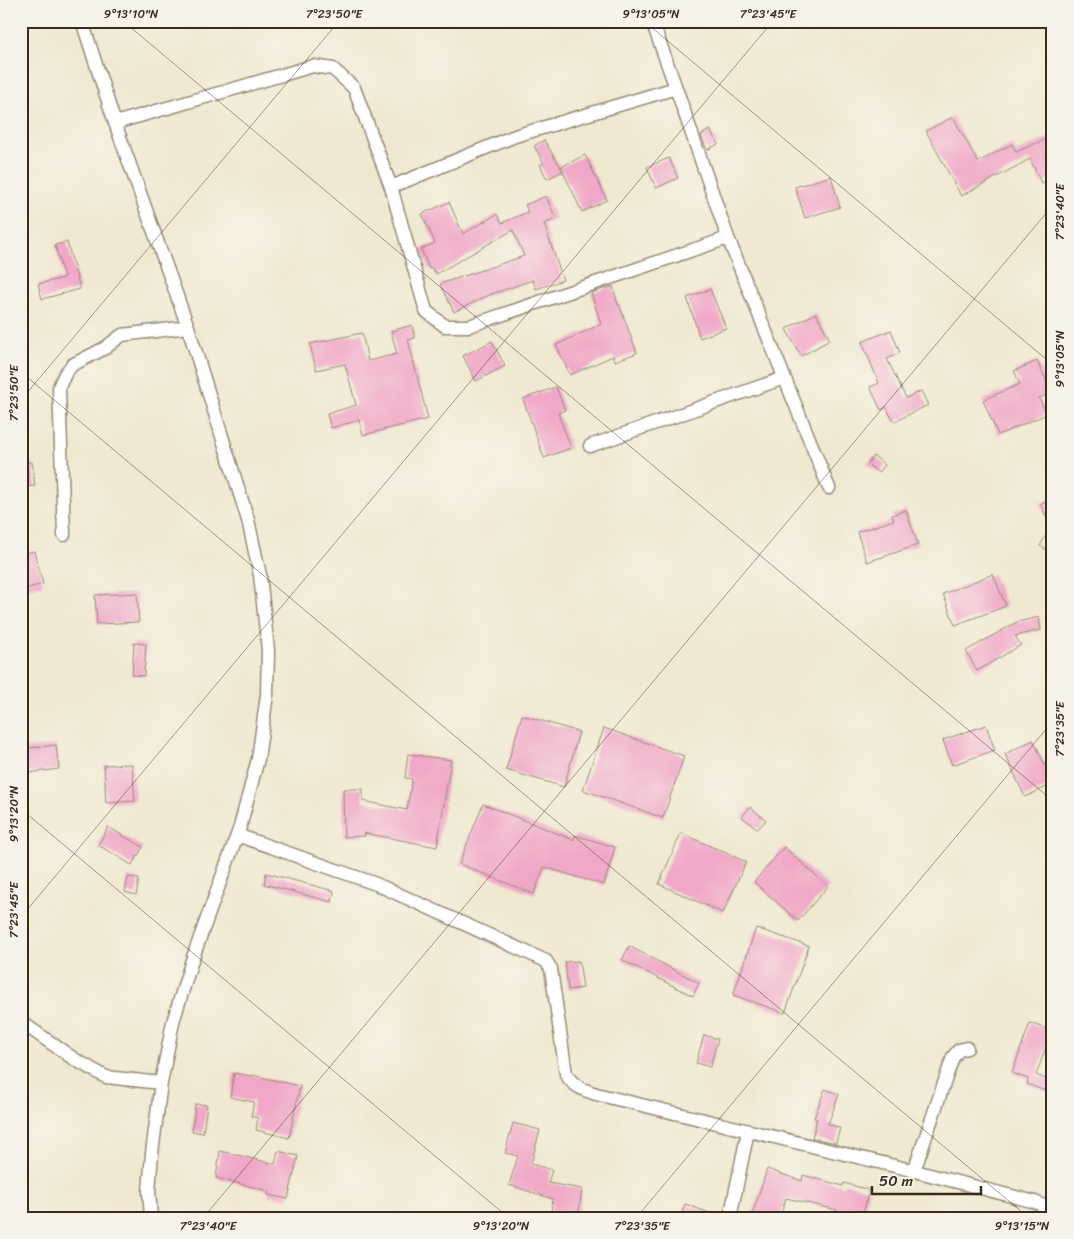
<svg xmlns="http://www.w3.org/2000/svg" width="1074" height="1239" font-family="Sriracha,sans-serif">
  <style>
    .building { fill: #f0a7c8 }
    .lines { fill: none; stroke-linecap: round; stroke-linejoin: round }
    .minor-casing { stroke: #968977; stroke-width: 15 }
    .minor { stroke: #fff; stroke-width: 12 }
    .ticks { fill: none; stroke: #3b2a1e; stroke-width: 1; stroke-opacity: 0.45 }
    .neatline { fill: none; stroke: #3b2a1e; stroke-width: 2 }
    .ticks-label { font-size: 12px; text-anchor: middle; fill: #3b2a1e }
  </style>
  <rect width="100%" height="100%" fill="#f7f3e8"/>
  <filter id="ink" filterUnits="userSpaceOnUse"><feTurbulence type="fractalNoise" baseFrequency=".02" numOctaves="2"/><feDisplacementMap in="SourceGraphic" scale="10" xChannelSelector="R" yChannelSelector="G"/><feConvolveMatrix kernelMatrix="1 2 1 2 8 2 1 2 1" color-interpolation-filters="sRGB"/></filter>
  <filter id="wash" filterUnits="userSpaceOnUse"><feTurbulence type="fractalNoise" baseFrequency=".0096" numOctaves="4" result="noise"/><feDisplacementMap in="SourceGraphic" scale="20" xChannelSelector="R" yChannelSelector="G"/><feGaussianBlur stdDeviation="1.12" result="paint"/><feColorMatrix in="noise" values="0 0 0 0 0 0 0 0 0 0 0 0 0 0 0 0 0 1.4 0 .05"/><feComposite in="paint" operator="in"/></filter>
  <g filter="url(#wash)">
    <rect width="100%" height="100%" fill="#f0e8d0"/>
    <g id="blocks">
      <path class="building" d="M 953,117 L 978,162 L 1012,144 L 1016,152 L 1048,138 L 1053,149 L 1053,178 L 1041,183 L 1030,159 L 961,196 L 926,131 Z
        M 710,130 L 718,144 L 707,150 L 701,135 Z
        M 544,140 L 563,171 L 547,179 L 540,165 L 544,163 L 534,146 Z
        M 585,155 L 607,200 L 582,212 L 561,167 Z
        M 669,158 L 678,178 L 656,188 L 647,167 Z
        M 831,176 L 840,207 L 805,218 L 795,187 Z
        M 546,196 L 556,219 L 544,224 L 563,280 L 536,289 L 533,280 L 489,295 L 454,312 L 440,284 L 524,256 L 513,230 L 436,274 L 432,268 L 429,269 L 421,249 L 435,243 L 422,214 L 449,202 L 463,234 L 497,214 L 502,223 L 528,212 L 525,205 Z
        M 67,242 L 80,289 L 42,299 L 38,284 L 64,278 L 55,245 Z
        M 613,286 L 618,305 L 619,304 L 637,353 L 615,361 L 613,356 L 570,375 L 556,345 L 601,324 L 591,293 Z
        M 710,289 L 726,328 L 700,338 L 687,298 Z
        M 816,313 L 830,340 L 801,356 L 786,329 Z
        M 412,325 L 415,338 L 408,340 L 428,419 L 363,435 L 359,420 L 331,428 L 327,414 L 356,405 L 345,364 L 316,370 L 310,344 L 362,333 L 368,361 L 397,354 L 391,331 Z
        M 891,330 L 900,353 L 887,359 L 906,398 L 921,391 L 928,405 L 894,422 L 886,407 L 881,410 L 870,387 L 879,383 L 862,342 Z
        M 492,341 L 505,366 L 476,381 L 463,356 Z
        M 1037,361 L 1052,393 L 1039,398 L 1047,414 L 998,435 L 983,400 L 1020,384 L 1014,371 Z
        M 556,387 L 565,410 L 558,413 L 571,448 L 544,458 L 523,399 Z
        M 874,456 L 885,465 L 879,473 L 867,464 Z
        M 32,462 L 35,486 L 21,487 L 21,463 Z
        M 1053,497 L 1053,554 L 1040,546 L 1051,526 L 1040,504 Z
        M 906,510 L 918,545 L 867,562 L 857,532 L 894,520 L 892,515 Z
        M 34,551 L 43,584 L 21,590 L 21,554 Z
        M 993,574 L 1006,606 L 955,625 L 943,594 Z
        M 137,593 L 139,622 L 97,624 L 95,595 Z
        M 1039,617 L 1041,630 L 1015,636 L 1021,645 L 977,671 L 966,651 L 1017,622 Z
        M 134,643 L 146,644 L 144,676 L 132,675 Z
        M 522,715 L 579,732 L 564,787 L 506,770 Z
        M 986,725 L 995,750 L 952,765 L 943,740 Z
        M 604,728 L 684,756 L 663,818 L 583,790 Z
        M 1033,740 L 1053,781 L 1053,784 L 1025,797 L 1005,754 Z
        M 56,745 L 59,769 L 21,774 L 21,749 Z
        M 408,754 L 451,760 L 437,847 L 364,833 L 365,836 L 344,837 L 343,789 L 363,789 L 363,801 L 407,810 L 412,779 L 405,778 Z
        M 132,764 L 135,801 L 106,803 L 104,765 Z
        M 483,804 L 574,840 L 575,835 L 615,847 L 604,885 L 544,867 L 534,894 L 459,864 Z
        M 750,807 L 766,820 L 758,829 L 742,817 Z
        M 108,827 L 143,847 L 132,865 L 98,845 Z
        M 681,833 L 746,862 L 723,913 L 659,884 Z
        M 784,847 L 828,886 L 798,921 L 754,882 Z
        M 266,873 L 334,891 L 332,902 L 264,884 Z
        M 128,877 L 139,879 L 136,895 L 125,892 Z
        M 756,928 L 809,946 L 785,1013 L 733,995 Z
        M 629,946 L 699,983 L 693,996 L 622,960 Z
        M 579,961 L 583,988 L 568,990 L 565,962 Z
        M 1030,1023 L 1052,1031 L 1036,1075 L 1053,1082 L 1053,1094 L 1027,1084 L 1028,1079 L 1012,1073 Z
        M 704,1035 L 718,1039 L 710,1067 L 696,1063 Z
        M 234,1073 L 252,1076 L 252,1075 L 300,1086 L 289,1138 L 256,1130 L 258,1118 L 251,1116 L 254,1102 L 230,1097 Z
        M 825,1089 L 839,1094 L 828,1124 L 840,1128 L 836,1143 L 812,1138 L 817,1119 L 814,1118 Z
        M 195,1104 L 207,1105 L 203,1133 L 192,1131 Z
        M 513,1123 L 540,1130 L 531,1164 L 552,1170 L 548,1183 L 582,1189 L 578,1218 L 550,1218 L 553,1199 L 509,1185 L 518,1156 L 505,1153 Z
        M 220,1151 L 275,1164 L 278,1151 L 298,1156 L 288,1199 L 268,1195 L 269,1191 L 216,1178 Z
        M 767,1169 L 802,1181 L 803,1175 L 843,1186 L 844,1183 L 869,1190 L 862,1218 L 835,1218 L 837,1210 L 786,1198 L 780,1218 L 751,1218 Z
        M 685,1204 L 718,1216 L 717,1218 L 680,1218 Z"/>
    </g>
  </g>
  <g filter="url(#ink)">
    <use href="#blocks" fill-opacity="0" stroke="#968977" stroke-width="1"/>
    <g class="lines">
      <g class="minor-casing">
        <path id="minor" d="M 82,21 L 115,123 L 188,327 L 248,520 L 260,575 L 268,650 L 267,695 L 258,759 L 240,827 L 192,960 L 173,1022 L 161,1083 L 152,1153 L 149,1191 L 151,1218
          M 652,21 L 676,88 L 728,238 L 829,488
          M 115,123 L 313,66 L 333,69 L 354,88 L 391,187 L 426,311 L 445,326 L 469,326 L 728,238
          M 391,187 L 515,136 L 676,88
          M 590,446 L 784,378
          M 64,535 L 59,387 L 65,374 L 72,365 L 105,348 L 122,335 L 188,327
          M 237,835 L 376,884 L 546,961 L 551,969 L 566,1074 C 574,1087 582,1089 596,1094 L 903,1168 L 1035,1202 L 1053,1210
          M 21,1022 L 74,1059 L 106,1077 L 161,1083
          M 914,1171 L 953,1057 L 959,1050 L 967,1048
          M 730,1218 L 748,1131"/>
      </g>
      <use href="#minor" class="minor"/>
    </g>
  </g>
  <path class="ticks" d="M 123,21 L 1053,801M 644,21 L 1053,365M 21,372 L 1029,1218M 21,400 L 339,21M 21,809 L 509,1218M 21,917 L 773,21M 203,1218 L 1053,205M 636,1218 L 1053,721"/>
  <rect width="1074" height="1239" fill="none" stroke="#f7f3e8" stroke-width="55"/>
  <path d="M872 1186v8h109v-8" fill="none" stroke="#3b2a1e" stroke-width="2.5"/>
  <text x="879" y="1186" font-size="15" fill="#3b2a1e" stroke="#f7f3e8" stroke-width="4" paint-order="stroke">50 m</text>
  <rect x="28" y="28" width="1018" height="1184" class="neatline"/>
  <g class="ticks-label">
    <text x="131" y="18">9°13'10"N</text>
    <text x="334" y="18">7°23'50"E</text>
    <text x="651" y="18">9°13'05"N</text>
    <text x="768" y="18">7°23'45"E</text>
    <text transform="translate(1060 212) rotate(-90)" y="4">7°23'40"E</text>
    <text transform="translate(1060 359) rotate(-90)" y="4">9°13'05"N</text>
    <text transform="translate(14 393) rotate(-90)" y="4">7°23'50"E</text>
    <text transform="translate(1060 729) rotate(-90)" y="4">7°23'35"E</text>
    <text transform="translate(14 814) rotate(-90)" y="4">9°13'20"N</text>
    <text transform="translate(14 910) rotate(-90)" y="4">7°23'45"E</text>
    <text x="208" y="1230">7°23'40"E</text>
    <text x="501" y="1230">9°13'20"N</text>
    <text x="642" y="1230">7°23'35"E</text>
    <text x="1022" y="1230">9°13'15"N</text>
  </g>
</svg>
